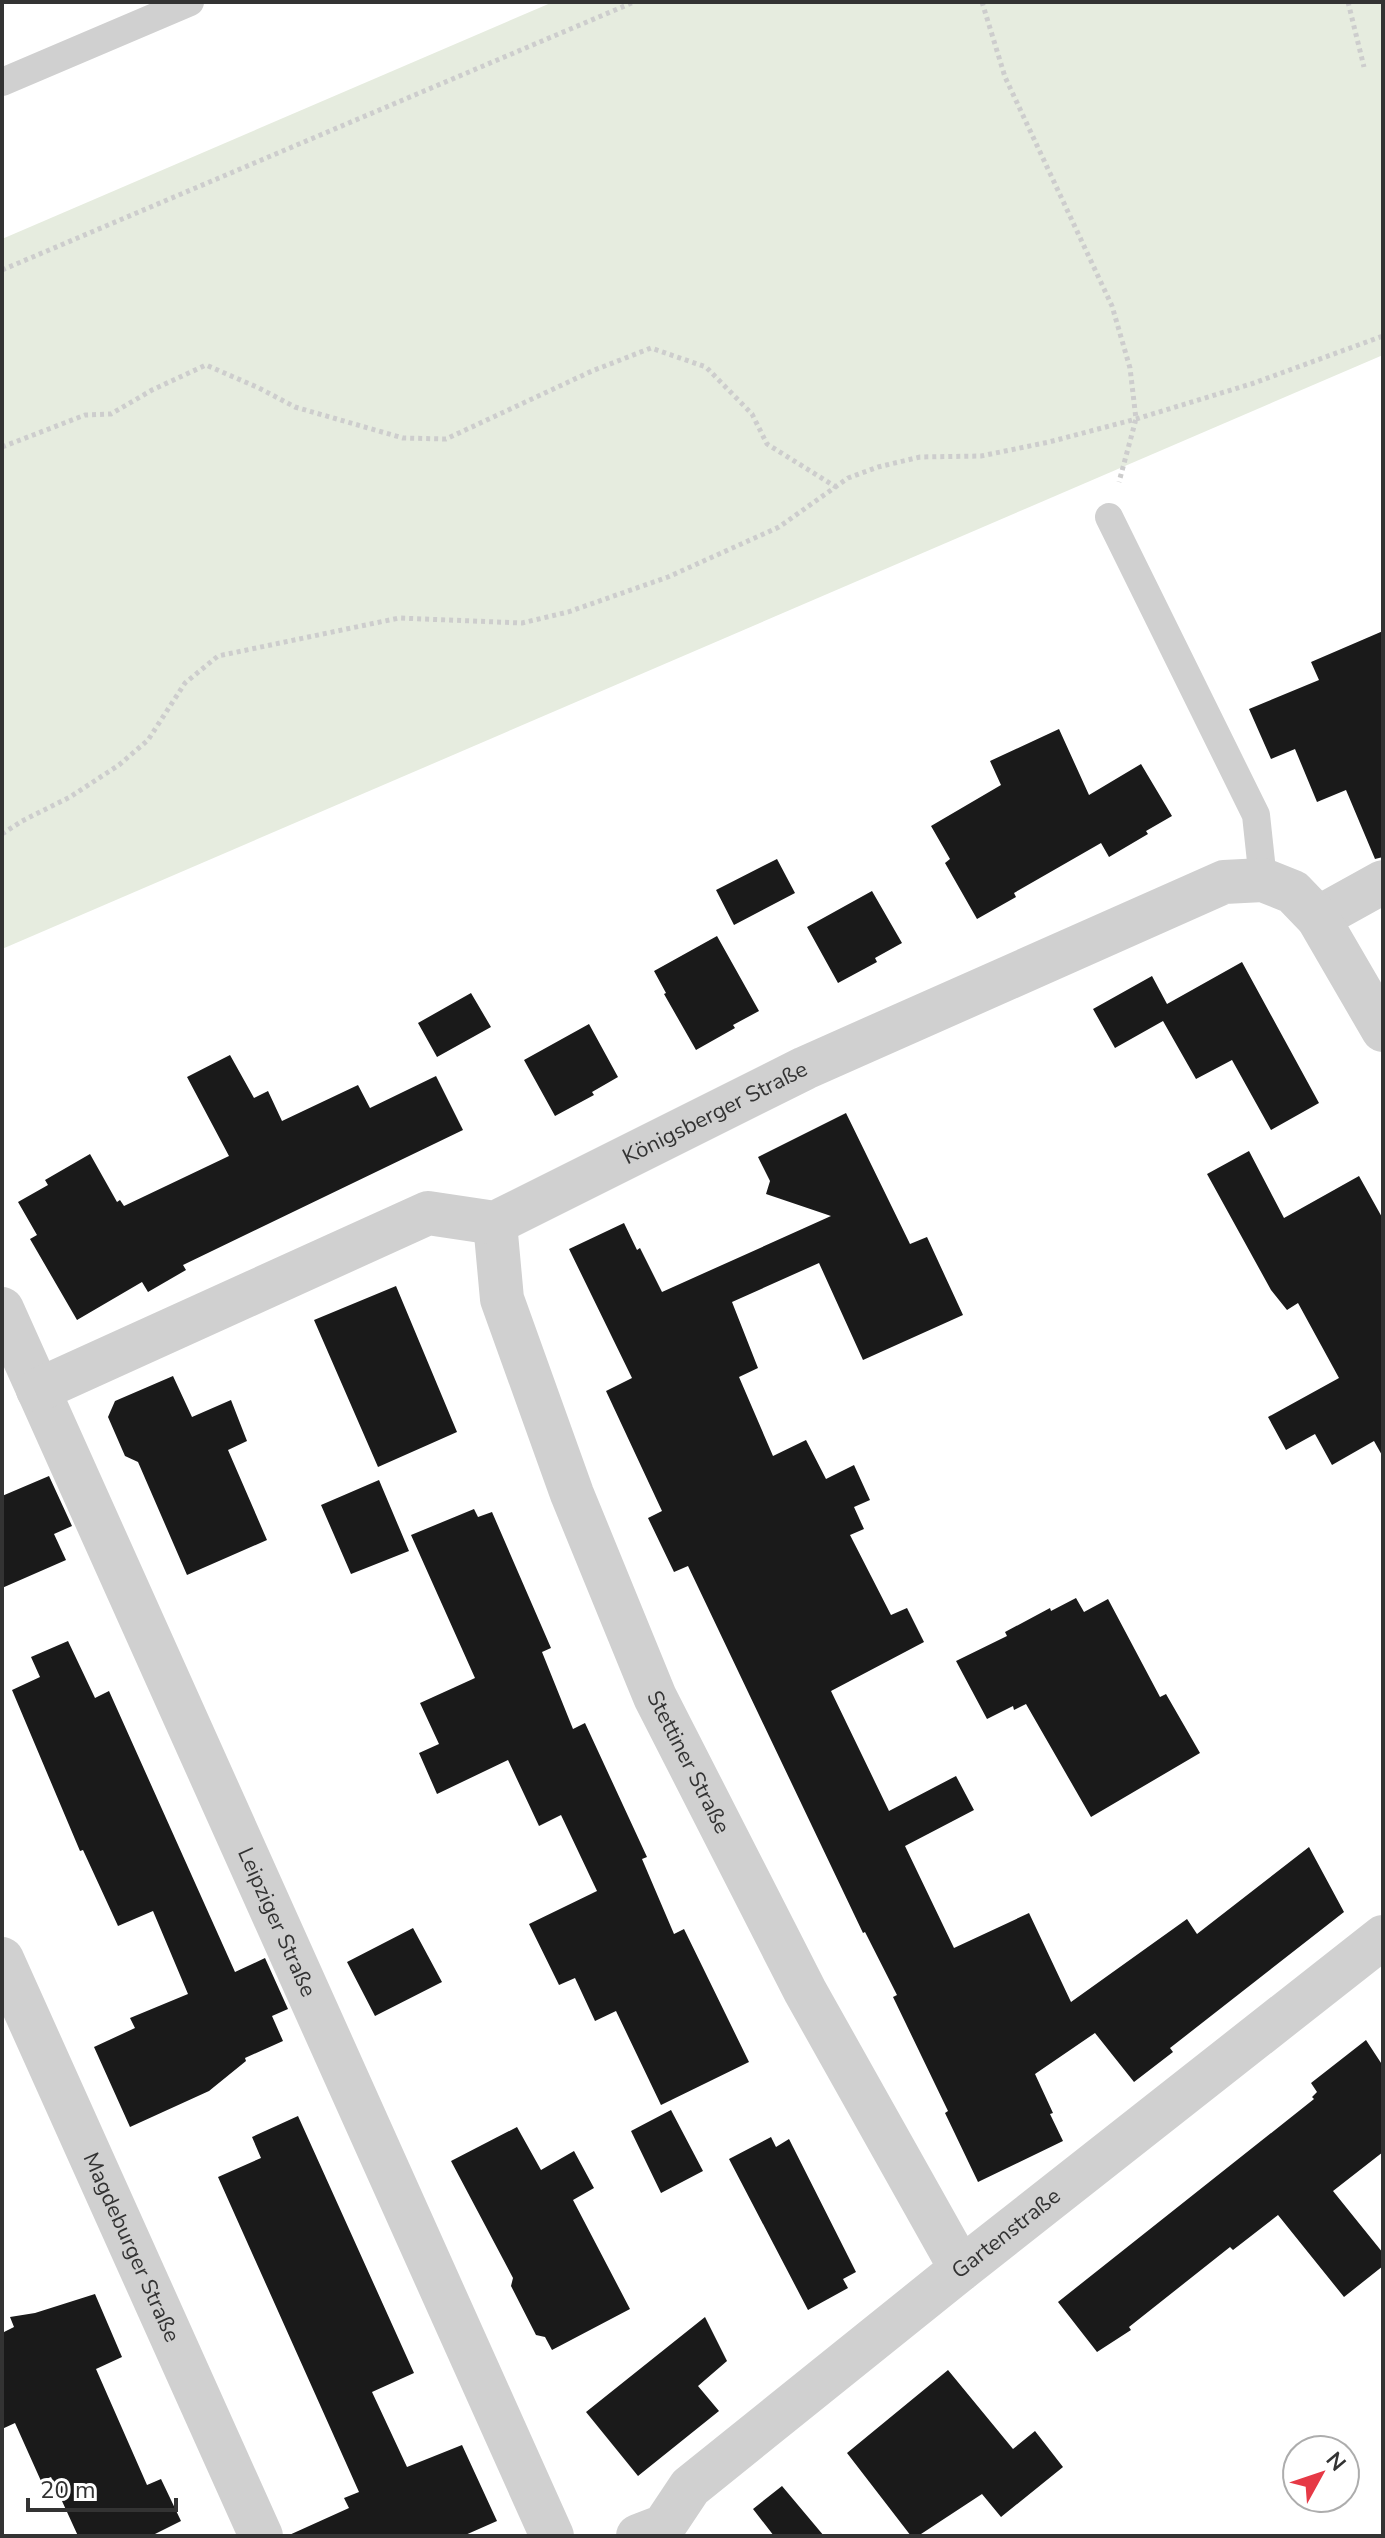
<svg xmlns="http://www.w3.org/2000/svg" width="1385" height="2538" font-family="'Nunito Sans',sans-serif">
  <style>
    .green { fill: #e6ecdf }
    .building { fill: #1a1a1a }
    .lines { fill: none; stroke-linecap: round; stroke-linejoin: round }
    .path { stroke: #cdcdcd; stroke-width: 5; stroke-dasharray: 4 4; stroke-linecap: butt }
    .service { stroke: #d0d0d0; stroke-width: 28 }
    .minor { stroke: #d0d0d0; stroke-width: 44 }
    .labels { text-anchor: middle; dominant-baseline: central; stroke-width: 8; stroke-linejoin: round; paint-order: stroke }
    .street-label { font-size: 22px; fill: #333; stroke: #fff }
  </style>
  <rect width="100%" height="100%" fill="#fff"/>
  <path class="green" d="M 553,2 L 1383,2 L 1383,355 L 2,949 L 2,239 Z"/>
  <path class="building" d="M 1383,631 L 1383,857 L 1375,859 L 1346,790 L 1317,802 L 1295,749 L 1271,759 L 1249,709 L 1319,680 L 1311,662 Z
    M 1059,729 L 1089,795 L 1141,764 L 1172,816 L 1146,831 L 1148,834 L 1109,857 L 1101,843 L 1014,893 L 1016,897 L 977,919 L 945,863 L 950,859 L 931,826 L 1001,785 L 990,761 Z
    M 777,859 L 795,893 L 734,925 L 716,890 Z
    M 872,891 L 902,943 L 875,958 L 877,962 L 838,983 L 807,927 Z
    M 717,936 L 759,1011 L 733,1025 L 735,1028 L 696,1050 L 664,994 L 666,993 L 654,971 Z
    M 1242,962 L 1319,1103 L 1271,1130 L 1232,1060 L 1196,1079 L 1163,1021 L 1115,1048 L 1093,1009 L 1152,976 L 1167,1004 Z
    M 471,993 L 491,1027 L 437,1057 L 418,1023 Z
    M 589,1024 L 618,1077 L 592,1092 L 594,1095 L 555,1116 L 524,1060 Z
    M 230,1055 L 254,1098 L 268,1091 L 282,1121 L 358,1085 L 370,1108 L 436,1076 L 463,1130 L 183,1265 L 186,1270 L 148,1292 L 142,1282 L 77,1320 L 30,1239 L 37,1235 L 18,1202 L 48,1185 L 45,1180 L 90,1154 L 117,1202 L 120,1200 L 124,1206 L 229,1156 L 187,1077 Z
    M 846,1113 L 910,1244 L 927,1237 L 963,1315 L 863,1360 L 819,1263 L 732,1302 L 758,1368 L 739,1377 L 773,1456 L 806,1440 L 826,1479 L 854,1465 L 870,1500 L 854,1507 L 864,1529 L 850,1535 L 891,1615 L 907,1608 L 924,1642 L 831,1691 L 889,1811 L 956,1776 L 974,1810 L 905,1846 L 954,1948 L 1029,1913 L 1071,2002 L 1187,1919 L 1197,1934 L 1309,1847 L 1344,1912 L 1170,2048 L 1173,2052 L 1134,2082 L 1095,2033 L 1035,2074 L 1053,2113 L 1050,2114 L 1063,2141 L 978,2182 L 945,2113 L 948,2111 L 893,1997 L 897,1995 L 865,1932 L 863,1933 L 688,1566 L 674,1572 L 648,1518 L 662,1511 L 606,1391 L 632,1378 L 569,1249 L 624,1223 L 637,1250 L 640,1248 L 662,1292 L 831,1216 L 766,1194 L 770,1181 L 758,1157 Z
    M 1249,1151 L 1284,1218 L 1359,1176 L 1383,1219 L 1383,1457 L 1374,1441 L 1332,1465 L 1315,1434 L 1286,1450 L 1268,1417 L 1339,1378 L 1298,1303 L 1287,1310 L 1271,1290 L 1207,1174 Z
    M 396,1286 L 457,1432 L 378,1467 L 314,1320 Z
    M 173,1376 L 192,1417 L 231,1400 L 247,1441 L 228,1450 L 267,1540 L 187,1575 L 138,1462 L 125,1456 L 108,1417 L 115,1401 Z
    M 49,1476 L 72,1526 L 54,1534 L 66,1560 L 2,1588 L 2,1496 Z
    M 379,1480 L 409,1551 L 351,1574 L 321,1505 Z
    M 474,1509 L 478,1517 L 492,1512 L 551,1648 L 542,1652 L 573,1729 L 585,1723 L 647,1857 L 642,1859 L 674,1934 L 684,1929 L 749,2062 L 661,2105 L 616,2011 L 595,2021 L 575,1978 L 559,1985 L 529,1924 L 597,1891 L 561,1815 L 539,1826 L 508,1760 L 437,1794 L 419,1753 L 439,1744 L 420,1703 L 475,1678 L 411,1535 Z
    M 1076,1598 L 1084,1612 L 1108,1599 L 1160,1697 L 1166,1694 L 1200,1753 L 1091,1817 L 1026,1704 L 1014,1710 L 1013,1706 L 987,1719 L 956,1661 L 1007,1636 L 1005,1632 L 1050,1608 L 1051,1611 Z
    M 68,1641 L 95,1698 L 109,1691 L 235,1972 L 265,1958 L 288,2009 L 272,2016 L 283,2041 L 245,2058 L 246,2061 L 209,2091 L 130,2127 L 94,2047 L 135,2028 L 130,2018 L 188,1994 L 153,1911 L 118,1926 L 83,1850 L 80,1851 L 12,1690 L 40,1677 L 31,1657 Z
    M 413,1928 L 442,1982 L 375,2016 L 347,1962 Z
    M 1366,2040 L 1383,2066 L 1383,2152 L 1333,2191 L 1383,2253 L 1383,2266 L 1344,2297 L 1278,2215 L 1233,2250 L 1230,2247 L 1129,2327 L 1131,2330 L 1097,2352 L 1058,2302 L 1314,2099 L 1312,2097 L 1317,2092 L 1311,2083 Z
    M 671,2110 L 703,2171 L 661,2193 L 631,2131 Z
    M 298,2116 L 414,2373 L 372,2392 L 407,2467 L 462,2445 L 497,2521 L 463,2536 L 287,2536 L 349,2508 L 344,2498 L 359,2492 L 218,2177 L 261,2158 L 252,2137 Z
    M 517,2127 L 541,2170 L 574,2151 L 594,2188 L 573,2200 L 630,2309 L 552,2350 L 545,2337 L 536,2335 L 511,2286 L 513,2278 L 451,2161 Z
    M 771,2137 L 776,2147 L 789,2139 L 856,2272 L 843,2279 L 848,2288 L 808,2310 L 729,2159 Z
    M 95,2294 L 122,2357 L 96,2369 L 147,2485 L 161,2479 L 181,2521 L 151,2536 L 78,2536 L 51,2477 L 41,2481 L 15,2423 L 2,2429 L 2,2333 L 14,2327 L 10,2317 L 35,2313 Z
    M 705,2317 L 727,2361 L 698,2386 L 719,2411 L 638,2476 L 586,2412 Z
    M 948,2370 L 1013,2449 L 1035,2431 L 1063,2467 L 1001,2517 L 982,2494 L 918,2536 L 911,2536 L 847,2453 Z
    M 782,2486 L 824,2536 L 774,2536 L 753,2509 Z"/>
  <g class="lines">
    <path class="path" d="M 982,2 L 1005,77 L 1112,306 L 1130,368 L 1136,419 L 1119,482
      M 1348,2 L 1364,67
      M 2,270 L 634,2
      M 2,447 L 85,415 L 111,414 L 152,390 L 206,365 L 259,388 L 295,407 L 403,438 L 446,439 L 592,371 L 651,348 L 706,367 L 752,414 L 767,444 L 836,487
      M 2,834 L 22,821 L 70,797 L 119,765 L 148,740 L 185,683 L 218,656 L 399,618 L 522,623 L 568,612 L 668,577 L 779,527 L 848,478 L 878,467 L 920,457 L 981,456 L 1049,442 L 1136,419 L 1254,383 L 1383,336"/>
    <path class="service" d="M 2,82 L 190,2
      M 1109,517 L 1256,815 L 1263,880"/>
    <g class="minor">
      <path d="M 1318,918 L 1383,882"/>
      <path id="s1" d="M 495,1223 L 502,1299 L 572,1494 L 655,1697 L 805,1991 L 961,2269"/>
      <path id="s2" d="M 2,1309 L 552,2536"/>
      <path id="s3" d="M 38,1390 L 428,1213 L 495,1223 L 805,1068 L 1224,882 L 1263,880 L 1293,892 L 1318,918 L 1383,1030"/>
      <path id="s4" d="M 2,1959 L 261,2536"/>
      <path id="s5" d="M 638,2536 L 664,2526 L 690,2487 L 961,2269 L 1383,1937"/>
    </g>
  </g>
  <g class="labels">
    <g class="street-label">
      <text stroke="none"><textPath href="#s3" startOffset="742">Königsberger Straße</textPath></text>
      <text stroke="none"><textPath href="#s1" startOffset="576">Stettiner Straße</textPath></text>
      <text stroke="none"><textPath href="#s2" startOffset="672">Leipziger Straße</textPath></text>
      <text stroke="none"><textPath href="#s5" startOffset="480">Gartenstraße</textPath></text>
      <text stroke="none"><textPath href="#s4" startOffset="316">Magdeburger Straße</textPath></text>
    </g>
  </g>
  <rect width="1385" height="2538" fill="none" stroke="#333333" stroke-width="8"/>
  <g transform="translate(1321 2474) rotate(50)"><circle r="38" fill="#ffffff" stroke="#adadad" stroke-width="2"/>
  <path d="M0-6L14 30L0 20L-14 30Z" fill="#e63946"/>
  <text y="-12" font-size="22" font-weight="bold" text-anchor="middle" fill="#333333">N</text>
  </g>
  <path d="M28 2498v12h148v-12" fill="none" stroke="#333333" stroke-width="4"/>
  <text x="40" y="2498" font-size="24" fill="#333333" stroke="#ffffff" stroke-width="6" paint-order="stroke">20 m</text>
</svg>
